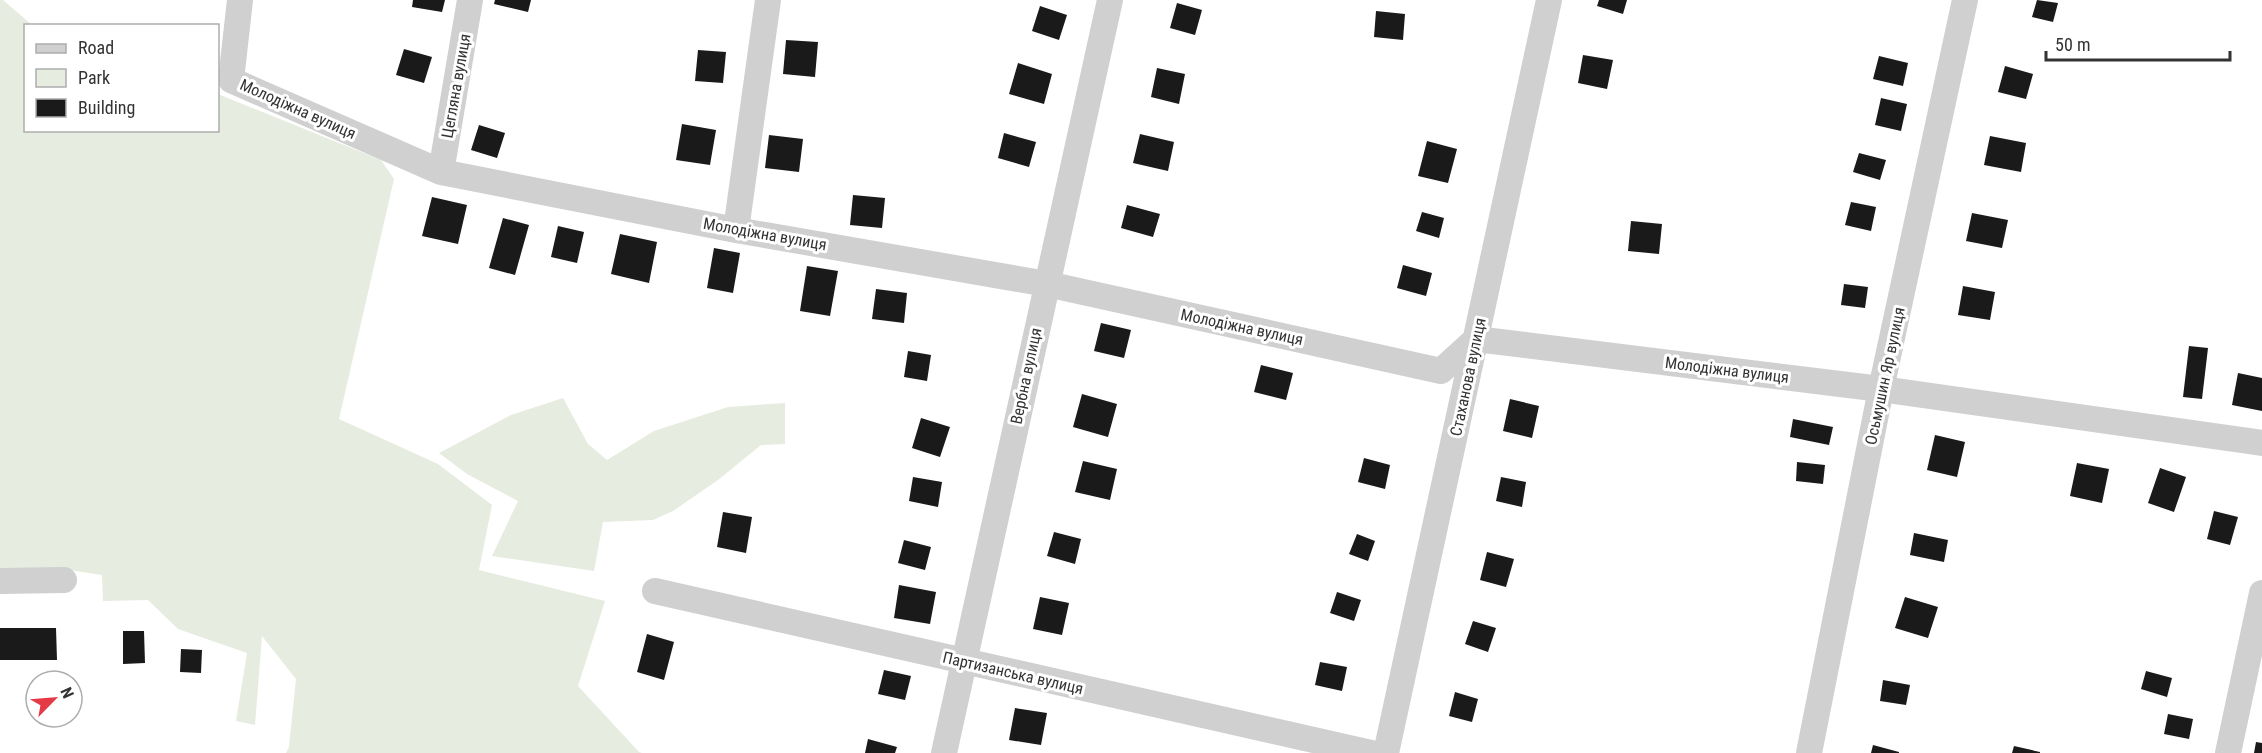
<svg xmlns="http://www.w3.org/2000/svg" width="2262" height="753" font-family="'Roboto Condensed',sans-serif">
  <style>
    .green { fill: #e6ecdf }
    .building { fill: #1a1a1a }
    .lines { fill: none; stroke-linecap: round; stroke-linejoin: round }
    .minor { stroke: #d0d0d0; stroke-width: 26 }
    .labels { text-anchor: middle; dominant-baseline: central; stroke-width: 6; stroke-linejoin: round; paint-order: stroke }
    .street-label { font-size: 16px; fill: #333; stroke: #fff }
  </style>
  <rect width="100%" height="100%" fill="#fff"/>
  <path class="green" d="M 0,0 L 3,0 L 32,25 L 26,26 L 26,130 L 218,130 L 218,94 L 381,160 L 394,179 L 339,419 L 438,464 L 492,505 L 479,570 L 605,601 L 578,686 L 639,752 L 642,753 L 286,753 L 289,747 L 296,679 L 262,636 L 255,725 L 236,721 L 247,653 L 178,629 L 148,600 L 103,601 L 102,575 L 56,568 L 0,568 Z
    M 563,398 L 588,444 L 607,460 L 654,431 L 728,407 L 785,403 L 785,444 L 761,445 L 718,480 L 673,511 L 653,520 L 603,522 L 594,571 L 492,556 L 518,501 L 467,474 L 439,453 L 511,415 Z"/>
  <path class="building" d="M 413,0 L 445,0 L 442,12 L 412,7 Z
    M 495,0 L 531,0 L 528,12 L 494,4 Z
    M 1599,0 L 1627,0 L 1623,14 L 1597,6 Z
    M 2037,0 L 2058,3 L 2053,22 L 2032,17 Z
    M 1177,3 L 1202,10 L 1195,35 L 1170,28 Z
    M 1040,6 L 1067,15 L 1059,40 L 1032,31 Z
    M 1376,11 L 1405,14 L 1403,40 L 1374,37 Z
    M 786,40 L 818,42 L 815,77 L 783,74 Z
    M 404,49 L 432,57 L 424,83 L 396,75 Z
    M 698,50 L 726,52 L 723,83 L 695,81 Z
    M 1583,55 L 1613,60 L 1607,89 L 1578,83 Z
    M 1879,56 L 1908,63 L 1903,86 L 1873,79 Z
    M 1018,63 L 1052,74 L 1044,104 L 1009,94 Z
    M 2005,66 L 2033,74 L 2026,99 L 1998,92 Z
    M 1157,68 L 1185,74 L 1179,104 L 1151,97 Z
    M 1881,98 L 1907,104 L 1901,131 L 1875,125 Z
    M 682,124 L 716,130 L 710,165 L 676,160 Z
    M 479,125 L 505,133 L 497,158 L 471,150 Z
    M 1004,133 L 1036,142 L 1029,167 L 998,158 Z
    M 1140,134 L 1174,142 L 1168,171 L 1133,163 Z
    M 769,135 L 803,139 L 799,172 L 765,168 Z
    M 1990,136 L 2026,143 L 2021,172 L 1984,165 Z
    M 1427,141 L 1457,149 L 1448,183 L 1418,176 Z
    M 1859,153 L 1886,160 L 1880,180 L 1853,172 Z
    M 853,195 L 885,198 L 882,228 L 850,225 Z
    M 432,197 L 467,205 L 458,244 L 422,236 Z
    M 1851,202 L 1876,207 L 1871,231 L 1845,225 Z
    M 1127,205 L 1160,214 L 1153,237 L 1121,228 Z
    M 1422,212 L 1444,218 L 1439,238 L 1416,231 Z
    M 1972,213 L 2008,220 L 2002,248 L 1966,241 Z
    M 503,218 L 529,225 L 515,275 L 489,268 Z
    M 1631,221 L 1662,224 L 1659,254 L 1628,251 Z
    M 558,226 L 584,232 L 577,263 L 551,257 Z
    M 620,234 L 657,242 L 649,283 L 611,274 Z
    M 714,248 L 740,253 L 733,293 L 707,288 Z
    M 1403,265 L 1432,273 L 1426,296 L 1397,288 Z
    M 807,266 L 838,271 L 830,316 L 800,311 Z
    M 1844,284 L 1868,287 L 1865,308 L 1841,305 Z
    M 1963,286 L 1995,292 L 1990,320 L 1958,315 Z
    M 876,289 L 907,293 L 904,323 L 872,319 Z
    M 1101,323 L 1131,330 L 1124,358 L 1094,351 Z
    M 2189,346 L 2208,348 L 2202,399 L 2183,397 Z
    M 908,351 L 931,355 L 927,381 L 904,377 Z
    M 1261,365 L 1293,373 L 1286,400 L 1254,392 Z
    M 2238,373 L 2262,378 L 2262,411 L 2232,405 Z
    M 1082,394 L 1117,404 L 1108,437 L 1073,427 Z
    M 1510,399 L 1539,406 L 1532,438 L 1503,431 Z
    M 921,418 L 950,427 L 940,457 L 912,448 Z
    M 1793,419 L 1833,427 L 1829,445 L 1790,437 Z
    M 1935,435 L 1965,442 L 1957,477 L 1927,470 Z
    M 1364,458 L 1390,465 L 1385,489 L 1358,482 Z
    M 1083,461 L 1117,469 L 1110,500 L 1075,492 Z
    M 1797,462 L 1825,465 L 1823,484 L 1796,481 Z
    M 2077,463 L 2109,469 L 2102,503 L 2070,496 Z
    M 2160,468 L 2186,477 L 2174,512 L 2148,503 Z
    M 913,477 L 942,482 L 938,507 L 909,501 Z
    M 1501,477 L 1526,482 L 1522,507 L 1496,501 Z
    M 2214,511 L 2238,517 L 2230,545 L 2207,539 Z
    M 723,512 L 752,517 L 746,553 L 717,547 Z
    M 1054,532 L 1081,539 L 1075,564 L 1047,556 Z
    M 1914,533 L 1948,540 L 1944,562 L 1910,555 Z
    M 1357,534 L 1375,541 L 1368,561 L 1349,554 Z
    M 904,540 L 931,547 L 925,570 L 898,563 Z
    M 1487,552 L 1514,559 L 1506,587 L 1480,580 Z
    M 899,585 L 936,592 L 930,624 L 894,618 Z
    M 1337,592 L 1361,600 L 1354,621 L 1330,613 Z
    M 1040,597 L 1069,603 L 1062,635 L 1033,629 Z
    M 1905,597 L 1938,607 L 1928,638 L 1895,628 Z
    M 1473,621 L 1496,628 L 1488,652 L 1465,644 Z
    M 0,628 L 56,628 L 57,660 L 0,660 Z
    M 123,631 L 144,631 L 145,663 L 123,664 Z
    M 647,634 L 674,642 L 664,680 L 637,672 Z
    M 181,649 L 202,650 L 201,673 L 180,672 Z
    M 1320,662 L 1347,667 L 1342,691 L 1315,685 Z
    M 884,670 L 911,676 L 905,700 L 878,694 Z
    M 2146,671 L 2172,678 L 2167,697 L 2141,689 Z
    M 1883,680 L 1910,685 L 1906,705 L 1880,701 Z
    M 1455,692 L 1478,699 L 1472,722 L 1449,716 Z
    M 1015,708 L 1047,713 L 1041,745 L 1009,740 Z
    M 2168,714 L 2193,719 L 2189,739 L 2164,734 Z
    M 868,739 L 897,747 L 895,753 L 865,753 Z
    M 2256,742 L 2262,743 L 2262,753 L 2254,753 Z
    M 1873,745 L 1899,752 L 1899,753 L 1871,753 Z
    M 2014,746 L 2040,752 L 2040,753 L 2012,753 Z"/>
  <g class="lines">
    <path class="minor" d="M 240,0 L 231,80 L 441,172 L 736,230 L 1047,284 L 1441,371 L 1476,339 L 1881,389 L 2262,443
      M 441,172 L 470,0
      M 736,230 L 768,0
      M 0,581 L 64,580
      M 655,591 L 1371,753
      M 944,753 L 1110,0
      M 1386,753 L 1549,0
      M 1809,753 L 1881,389 L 1965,0
      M 2228,753 L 2262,593"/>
  </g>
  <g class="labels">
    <g class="street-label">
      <text transform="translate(456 86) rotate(-80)">Цегляна вулиця</text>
      <text transform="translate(298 109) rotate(24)">Молодіжна вулиця</text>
      <text transform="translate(765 234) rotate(10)">Молодіжна вулиця</text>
      <text transform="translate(1242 327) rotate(12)">Молодіжна вулиця</text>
      <text transform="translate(1727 370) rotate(7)">Молодіжна вулиця</text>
      <text transform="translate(1026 376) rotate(-78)">Вербна вулиця</text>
      <text transform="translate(1885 376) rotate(-78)">Осьмушин Яр вулиця</text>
      <text transform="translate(1468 377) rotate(-78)">Стаханова вулиця</text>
      <text transform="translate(1013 673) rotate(13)">Партизанська вулиця</text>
    </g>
  </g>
  <rect x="24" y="24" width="195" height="108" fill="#ffffff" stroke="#adadad" stroke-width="1.5"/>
  <rect x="36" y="44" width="30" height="9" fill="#d0d0d0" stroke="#adadad" stroke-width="1.5"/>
  <text x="78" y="54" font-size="18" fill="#333333">Road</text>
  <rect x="36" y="69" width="30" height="18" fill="#e6ecdf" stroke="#adadad" stroke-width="1.5"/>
  <text x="78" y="84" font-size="18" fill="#333333">Park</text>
  <rect x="36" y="99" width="30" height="18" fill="#1a1a1a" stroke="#adadad" stroke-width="1.5"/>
  <text x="78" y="114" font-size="18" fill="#333333">Building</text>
  <g transform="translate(54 699) rotate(65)"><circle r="28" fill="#ffffff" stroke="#adadad" stroke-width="1.5"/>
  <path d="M0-4.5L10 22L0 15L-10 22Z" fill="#e63946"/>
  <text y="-9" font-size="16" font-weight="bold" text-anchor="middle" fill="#333333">N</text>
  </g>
  <path d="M2046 51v9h184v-9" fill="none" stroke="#333333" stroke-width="3"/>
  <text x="2055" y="51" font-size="18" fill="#333333" stroke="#ffffff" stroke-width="4.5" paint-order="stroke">50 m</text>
</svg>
